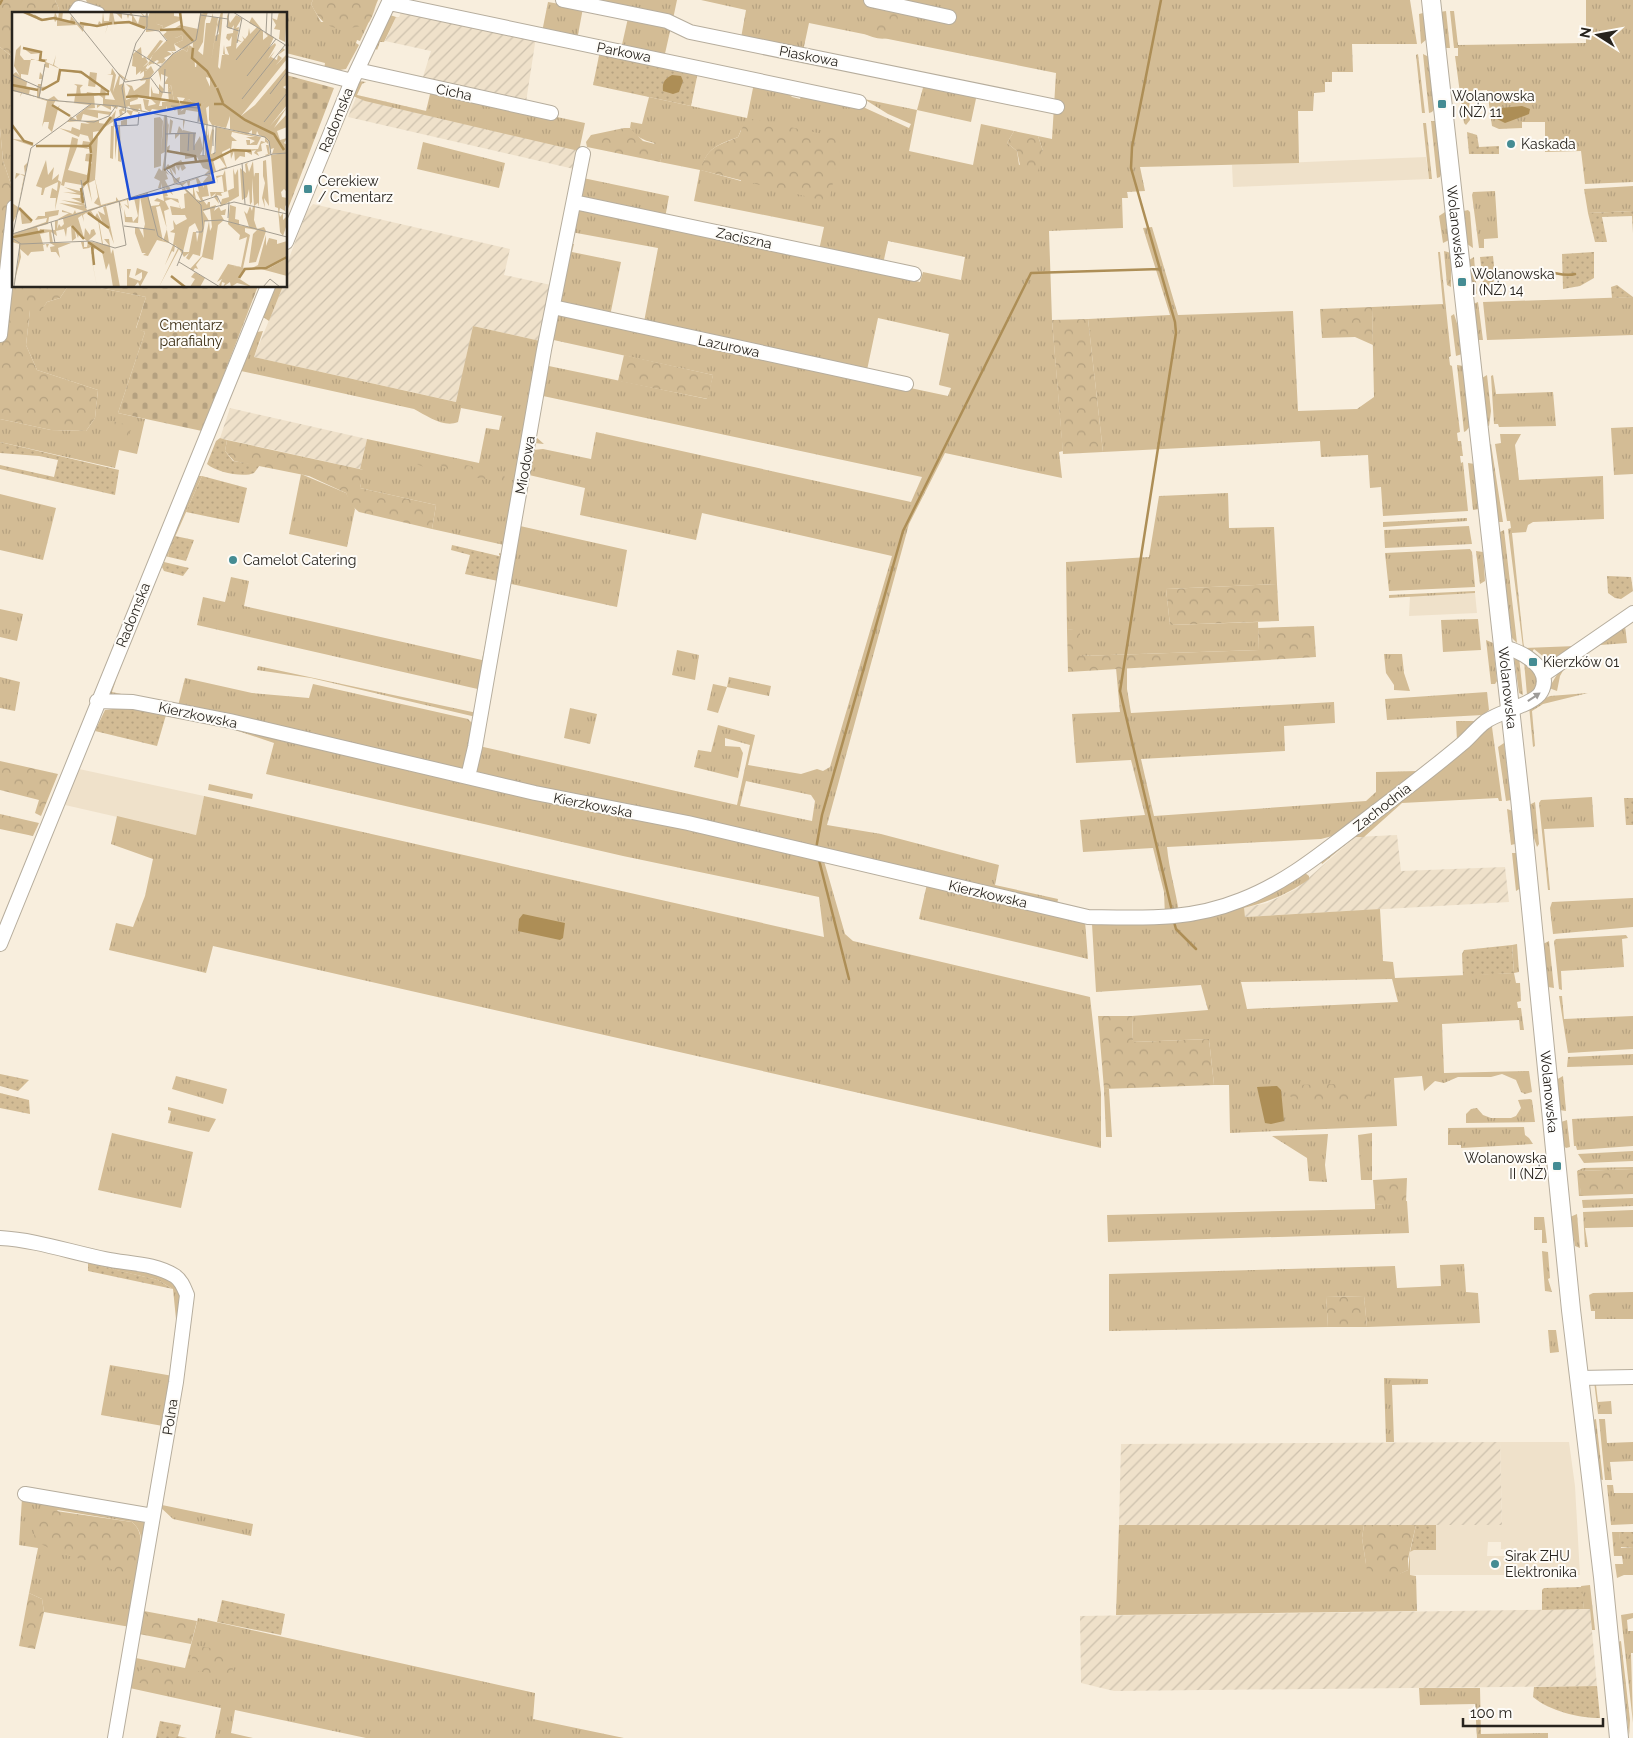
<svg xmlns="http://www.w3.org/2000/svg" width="1633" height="1738" font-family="Raleway,sans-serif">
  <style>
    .built { fill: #efe1ca; fill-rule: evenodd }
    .industrial { fill: url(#industrial-furrows) }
    .grass { fill: url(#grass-tufts); fill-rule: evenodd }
    .forest { fill: url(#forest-crowns) }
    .cemetery { fill: url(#cemetery-stones) }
    .garden { fill: url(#garden-dots) }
    .water { fill: #ad8e56 }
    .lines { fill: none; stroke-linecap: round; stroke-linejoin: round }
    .stream { stroke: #ad8e56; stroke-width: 2.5 }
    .minor-casing { stroke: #b6ad9d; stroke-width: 16 }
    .major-casing { stroke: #b6ad9d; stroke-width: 20 }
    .minor { stroke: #fff; stroke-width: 14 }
    .major { stroke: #fff; stroke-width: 18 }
    .oneway { fill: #9e9c99 }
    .poi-dot { fill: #458c93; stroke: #fefcf8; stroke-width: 2 }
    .labels { text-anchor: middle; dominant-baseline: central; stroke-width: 4; stroke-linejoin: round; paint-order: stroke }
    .street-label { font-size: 14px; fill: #27231d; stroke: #fefcf8 }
    .poi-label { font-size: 14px; fill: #27231d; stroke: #fefcf8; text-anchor: start }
    .park-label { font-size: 14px; fill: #392b11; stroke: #fefcf8 }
    .inset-river { fill: none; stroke: #ad8e56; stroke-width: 2.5 }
    .inset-road { fill: none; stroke: #a49d90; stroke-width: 1 }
    .view { fill: #1d4ed8; fill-opacity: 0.15; stroke: #1d4ed8; stroke-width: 2.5 }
    .inset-edge { fill: none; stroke: #27231d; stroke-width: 2.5 }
  </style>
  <defs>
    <pattern id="industrial-furrows" width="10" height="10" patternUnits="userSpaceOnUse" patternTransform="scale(1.25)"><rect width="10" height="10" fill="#efe1ca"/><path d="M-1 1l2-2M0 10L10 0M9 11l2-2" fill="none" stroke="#cdc1ad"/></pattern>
    <pattern id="grass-tufts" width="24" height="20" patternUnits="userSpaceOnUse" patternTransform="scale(1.25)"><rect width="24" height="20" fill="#d3bc95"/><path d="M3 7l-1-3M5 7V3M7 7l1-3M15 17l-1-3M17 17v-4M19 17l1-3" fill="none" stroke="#b5a180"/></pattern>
    <pattern id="forest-crowns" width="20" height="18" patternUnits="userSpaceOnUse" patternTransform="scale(1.25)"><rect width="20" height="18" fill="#d3bc95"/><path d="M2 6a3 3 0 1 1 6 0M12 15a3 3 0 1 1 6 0" fill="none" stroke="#b5a180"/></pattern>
    <pattern id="cemetery-stones" width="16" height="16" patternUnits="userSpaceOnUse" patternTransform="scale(1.25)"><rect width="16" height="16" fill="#d3bc95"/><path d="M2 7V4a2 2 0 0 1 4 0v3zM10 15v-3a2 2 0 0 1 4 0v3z" fill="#b5a180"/></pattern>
    <pattern id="garden-dots" width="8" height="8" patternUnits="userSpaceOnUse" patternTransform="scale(1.25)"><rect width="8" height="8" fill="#d3bc95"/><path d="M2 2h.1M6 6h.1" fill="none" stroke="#b5a180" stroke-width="1.8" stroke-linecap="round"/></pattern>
  </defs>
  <rect width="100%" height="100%" fill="#f8eedd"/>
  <path class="built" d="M 1426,157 L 1429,179 L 1233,187 L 1232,165 Z
    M 1475,593 L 1477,613 L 1409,616 L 1410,596 Z
    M 79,769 L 204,796 L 196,835 L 65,805 Z
    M 1500,1442 L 1569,1442 L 1575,1486 L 1580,1575 L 1410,1575 L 1410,1552 L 1414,1550 L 1436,1550 L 1436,1525 L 1502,1525 ZM 1488,1542 L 1501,1542 L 1501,1549 L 1544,1552 L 1545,1559 L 1506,1559 L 1506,1556 L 1487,1556 Z"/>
  <path class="industrial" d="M 403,8 L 536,37 L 526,102 L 422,80 L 431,51 L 385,41 L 396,17 L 399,17 Z
    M 357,95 L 580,146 L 574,169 L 348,117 Z
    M 313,204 L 510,249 L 504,275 L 551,285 L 540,341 L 473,326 L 457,402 L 254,357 L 283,286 L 286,286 L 286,266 L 307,211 Z
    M 230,408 L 367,439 L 360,469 L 220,438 Z
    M 1397,835 L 1401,871 L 1505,867 L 1509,902 L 1245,917 L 1243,908 L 1267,903 L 1296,889 L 1355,837 Z
    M 1500,1442 L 1502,1525 L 1119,1525 L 1121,1444 Z
    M 1590,1609 L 1597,1686 L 1114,1691 L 1081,1683 L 1080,1616 Z"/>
  <path class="grass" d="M 55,0 L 78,0 L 79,2 L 71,14 L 57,14 L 59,9 Z
    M 86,0 L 313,0 L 311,4 L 321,22 L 369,22 L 379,0 L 360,41 L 357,40 L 356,43 L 359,45 L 346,69 L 340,70 L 339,74 L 324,70 L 325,63 L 286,53 L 286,14 L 107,14 L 90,9 Z
    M 578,0 L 677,0 L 673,19 Z
    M 701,0 L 1410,0 L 1417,44 L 1352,44 L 1353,72 L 1332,72 L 1332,82 L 1325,82 L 1325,92 L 1314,93 L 1313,111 L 1298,111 L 1299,163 L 1140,167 L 1145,191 L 1127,192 L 1128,198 L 1122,198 L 1123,228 L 1049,231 L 1052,320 L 1063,451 L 1059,452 L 1062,478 L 945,453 L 909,524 L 827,825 L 881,834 L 999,865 L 995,885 L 1058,899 L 1057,905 L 643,820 L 824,861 L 845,934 L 853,941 L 1090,997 L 1101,1094 L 1101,1148 L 213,946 L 206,973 L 109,950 L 116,923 L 133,927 L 145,896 L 153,859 L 111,844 L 117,816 L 196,835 L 204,796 L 824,937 L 819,897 L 623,856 L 266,774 L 274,743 L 235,730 L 235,727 L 473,771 L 479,746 L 737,805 L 750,745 L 725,738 L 725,746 L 740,747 L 743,753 L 738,778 L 694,767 L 698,750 L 711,752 L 718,725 L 755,735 L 748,765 L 801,774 L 817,769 L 823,771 L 830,767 L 892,556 L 702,513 L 696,540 L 580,515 L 585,488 L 529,475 L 533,450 L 543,449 L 591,459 L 596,432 L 911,502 L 922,477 L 543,396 L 536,437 L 544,444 L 534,443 L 544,365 L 707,399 L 713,375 L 549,339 L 557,313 L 948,396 L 951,388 L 939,385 L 949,334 L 878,318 L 867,370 L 644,322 L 658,248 L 571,232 L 575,207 L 920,282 L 923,272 L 961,280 L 965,257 L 888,241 L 883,264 L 819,250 L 824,227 L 694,201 L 700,170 L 660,162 L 662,155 L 654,143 C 643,140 636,137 630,128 L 631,122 L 642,124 L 649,97 L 747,118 L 754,83 L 784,89 L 792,97 L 800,99 L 802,94 L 863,107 L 909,128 L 911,124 L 888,114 L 864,99 L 917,110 L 924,84 L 977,94 L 971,122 L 917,110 L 909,151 L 973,165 L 981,124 L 1014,131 L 1007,143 L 1017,151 L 1019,165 L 1043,151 L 1038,136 L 1052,139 L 1056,73 L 809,23 L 803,51 L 741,38 L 746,10 ZM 741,130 L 741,181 L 701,170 C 707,147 718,145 738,137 ZM 746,781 L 811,795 L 815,801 L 812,821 L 740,806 Z
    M 1586,0 L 1633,0 L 1633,182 L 1585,184 L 1581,151 L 1545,152 L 1545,122 L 1522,122 L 1522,128 L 1499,129 L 1492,126 L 1487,90 L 1469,91 L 1470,120 L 1466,125 L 1464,123 L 1455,56 L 1458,56 L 1458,48 L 1454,48 L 1450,11 L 1454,11 L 1458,45 L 1586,43 Z
    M 548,2 L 583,8 L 577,40 L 542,32 Z
    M 1446,11 L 1450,48 L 1444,48 L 1440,12 Z
    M 1423,13 L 1427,39 L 1421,44 L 1419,14 Z
    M 390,15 L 396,17 L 384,42 L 380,42 L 377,50 L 375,48 Z
    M 628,18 L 671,27 L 664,58 L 621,49 Z
    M 0,47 L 14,58 L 13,190 L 3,161 L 0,128 Z
    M 1418,54 L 1425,113 L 1422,113 L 1416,55 Z
    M 1423,54 L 1429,57 L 1435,108 L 1432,112 L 1429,113 Z
    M 359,81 L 366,82 L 362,84 L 357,95 L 426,111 L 431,90 L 585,123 L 579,151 L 365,101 L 353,96 Z
    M 1431,121 L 1436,121 L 1442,172 L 1440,177 L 1437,178 Z
    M 1423,123 L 1426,123 L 1432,179 L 1429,179 Z
    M 423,142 L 505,163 L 499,188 L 417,169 Z
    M 583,178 L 669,196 L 665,218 L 578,199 Z
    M 1633,186 L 1633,211 L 1588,213 L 1584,189 Z
    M 1495,191 L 1498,238 L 1484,239 L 1484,248 L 1479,248 L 1472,195 L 1473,192 Z
    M 1468,210 L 1470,212 L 1473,248 L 1467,244 L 1464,211 Z
    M 1445,212 L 1449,240 L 1443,243 L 1439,216 Z
    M 1152,227 L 1178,315 L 1293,311 L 1298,411 L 1357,409 L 1374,397 L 1372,307 L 1443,304 L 1438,252 L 1440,252 L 1451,356 L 1449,357 L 1450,365 L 1452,366 L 1460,432 L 1457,433 L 1458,441 L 1461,441 L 1463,456 L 1460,456 L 1461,463 L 1463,462 L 1468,511 L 1383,516 L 1381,487 L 1370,488 L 1368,455 L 1321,457 L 1320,441 L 1103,452 L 1088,319 L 1170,315 L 1143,228 Z
    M 568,244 L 574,244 L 572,252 L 621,262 L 610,316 L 560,305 Z
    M 1444,251 L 1451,253 L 1451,287 L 1447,285 Z
    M 1474,257 L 1477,294 L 1472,292 L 1469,260 Z
    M 68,286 L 90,286 L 146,297 L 136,328 L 145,332 L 118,413 L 145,419 L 137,454 L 119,450 L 115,468 L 0,442 L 0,419 L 51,430 L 86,431 L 95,418 L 98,390 L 37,370 L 26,345 L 30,310 L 41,310 L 47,302 L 60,298 Z
    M 276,286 L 283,286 L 269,321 L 263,317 Z
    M 1633,297 L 1633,335 L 1487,340 L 1483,302 Z
    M 1478,302 L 1483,340 L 1478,340 L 1473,304 Z
    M 1454,314 L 1460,333 L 1462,354 L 1456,356 L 1451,316 Z
    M 473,326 L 540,341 L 504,545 L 432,529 L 436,505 L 360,488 L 363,470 L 360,469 L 367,439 L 479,463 L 486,428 L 499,430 L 502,416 L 461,408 L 458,422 C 444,428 427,416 414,409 L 241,371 L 257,332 L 263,331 L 254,357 L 456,402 Z
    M 1457,365 L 1464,366 L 1471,425 L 1466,431 L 1464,432 Z
    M 1487,375 L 1491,411 L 1489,426 L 1486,425 L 1482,378 Z
    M 1493,375 L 1496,394 L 1553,392 L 1556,426 L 1499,427 L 1498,424 L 1494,424 L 1491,376 Z
    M 1633,427 L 1633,474 L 1614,475 L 1611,428 Z
    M 1500,434 L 1521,434 L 1515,445 L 1519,480 L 1603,476 L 1604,519 L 1533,522 L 1528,525 L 1526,532 L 1512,533 L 1524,648 L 1576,646 L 1550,662 L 1534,649 L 1532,652 L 1523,648 L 1508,529 L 1511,528 L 1510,521 L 1507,521 L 1495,444 L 1501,443 Z
    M 1491,444 L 1503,522 L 1498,522 L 1488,446 Z
    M 1468,463 L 1475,464 L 1479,509 L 1473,510 Z
    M 301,474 L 346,493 L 355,509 L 347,547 L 289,534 Z
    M 199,476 L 202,476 L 168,553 L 169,557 L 165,556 Z
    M 1228,493 L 1229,528 L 1274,527 L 1277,584 L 1166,589 L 1170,625 L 1258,622 L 1259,650 L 1080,656 L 1080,629 L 1067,630 L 1066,562 L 1149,557 L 1159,496 Z
    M 0,494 L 56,508 L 43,560 L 0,550 Z
    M 1467,518 L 1467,521 L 1383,527 L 1383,522 Z
    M 520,526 L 627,550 L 617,607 L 507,583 Z
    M 1469,526 L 1472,544 L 1385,548 L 1384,530 Z
    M 1504,530 L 1517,643 L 1512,638 L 1498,533 Z
    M 1470,549 L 1472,552 L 1475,587 L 1389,591 L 1385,553 Z
    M 1476,551 L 1483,552 L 1485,581 L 1480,584 Z
    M 499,553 L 506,555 L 482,690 L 197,625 L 203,597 L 225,602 L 231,577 L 249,581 L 244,606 L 482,660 L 503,558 L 499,555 Z
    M 1475,591 L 1475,593 L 1389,598 L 1389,595 Z
    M 0,609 L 23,614 L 17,641 L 0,637 Z
    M 1478,619 L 1481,650 L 1443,652 L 1441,620 Z
    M 1625,626 L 1627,643 L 1600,645 L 1564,669 L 1560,676 L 1557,691 L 1549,688 L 1559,671 Z
    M 1486,640 L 1493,643 L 1497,681 L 1495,684 L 1491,684 Z
    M 677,650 L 699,655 L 695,680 L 672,675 Z
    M 1384,654 L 1402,654 L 1404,673 L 1410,691 L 1394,690 L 1394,685 L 1386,673 Z
    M 1514,657 L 1519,657 L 1523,695 L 1519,693 Z
    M 1524,661 L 1537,677 L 1537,689 L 1527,695 Z
    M 258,666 L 477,713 L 476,717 L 311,678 L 257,670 Z
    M 1116,668 L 1127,668 L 1127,689 L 1131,713 L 1334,702 L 1335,723 L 1284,726 L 1285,751 L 1141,759 L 1154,816 L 1366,801 L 1376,792 L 1376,772 L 1418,771 L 1457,741 L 1456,721 L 1475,721 L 1466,736 L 1336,835 L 1321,839 L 1167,847 C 1169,870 1176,891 1179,913 L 1165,916 L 1164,892 L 1153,848 L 1083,852 L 1080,820 L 1145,815 L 1131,760 L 1076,763 L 1072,714 L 1120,712 Z
    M 0,677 L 20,682 L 15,711 L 0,708 Z
    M 729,677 L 771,686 L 769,696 L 727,687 L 718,713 L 707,710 L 713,684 L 727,687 Z
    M 185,678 L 252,693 L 309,698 L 313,684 L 468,719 L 474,725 L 470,760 L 463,769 L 108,695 L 116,680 L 112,692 L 178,706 Z
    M 1487,692 L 1489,710 L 1483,715 L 1387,720 L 1385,699 Z
    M 1588,693 L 1543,704 L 1532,711 L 1535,746 L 1533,747 L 1529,706 L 1550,696 Z
    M 570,708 L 597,714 L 590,744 L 564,738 Z
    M 1487,727 L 1492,727 L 1502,801 L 1499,801 L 1498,798 L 1402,803 L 1364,837 L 1355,837 L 1322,864 L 1321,862 Z
    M 1504,743 L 1511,800 L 1506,801 L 1498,747 Z
    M 209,784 L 253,794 L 252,799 L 208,790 Z
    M 1592,797 L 1594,827 L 1544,829 L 1550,890 L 1548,890 L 1539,803 L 1541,800 Z
    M 1535,802 L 1539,844 L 1537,847 L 1531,829 L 1529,805 Z
    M 1507,809 L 1513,811 L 1515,844 L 1511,845 Z
    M 1512,853 L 1517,853 L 1521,888 L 1516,891 Z
    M 1305,873 L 1309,876 L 1309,879 C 1289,894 1268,902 1244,908 L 1245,917 L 1380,909 L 1383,961 L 1393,962 L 1395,978 L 1514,973 L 1512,945 L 1517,944 L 1519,972 L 1514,973 L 1516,983 L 1520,983 L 1521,1001 L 1517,1002 L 1518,1008 L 1521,1008 L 1524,1030 L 1520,1030 L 1519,1020 L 1442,1024 L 1444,1073 L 1529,1071 L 1532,1092 L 1525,1094 L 1521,1092 L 1516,1080 L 1502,1074 L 1491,1077 L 1458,1077 L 1444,1083 L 1435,1081 L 1424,1091 L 1422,1076 L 1394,1078 L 1397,1126 L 1230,1133 L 1229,1085 L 1214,1085 L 1209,1039 L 1133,1042 L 1132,1016 L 1208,1010 L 1201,985 L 1096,992 L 1092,924 L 1165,924 L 1192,918 ZM 1392,979 L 1398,1002 L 1247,1009 L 1241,982 Z
    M 927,884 L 1085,921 L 1088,959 L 919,919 Z
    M 1633,898 L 1633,927 L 1553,934 L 1550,908 L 1552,902 Z
    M 1626,935 L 1628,938 L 1622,939 L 1624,967 L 1561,971 L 1562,990 L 1559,989 L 1554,941 L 1556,939 Z
    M 1549,941 L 1554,988 L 1548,987 L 1543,944 Z
    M 1559,996 L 1562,996 L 1564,1019 L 1633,1016 L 1633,1049 L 1568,1053 Z
    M 1633,1054 L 1633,1065 L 1567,1067 L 1568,1057 Z
    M 176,1076 L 227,1089 L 223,1104 L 172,1089 Z
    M 1563,1076 L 1566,1111 L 1559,1110 L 1556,1080 Z
    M 1104,1089 L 1109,1089 L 1112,1137 L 1106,1137 Z
    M 1530,1099 L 1532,1100 L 1535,1122 L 1466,1123 L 1466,1114 L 1471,1109 L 1477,1108 L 1483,1115 L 1491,1118 L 1511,1118 L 1516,1116 L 1521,1108 L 1518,1100 Z
    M 168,1107 L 216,1119 L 209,1132 L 168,1123 L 171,1111 L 168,1110 Z
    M 1633,1116 L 1633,1146 L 1577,1150 L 1576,1146 L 1574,1146 L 1572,1119 Z
    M 1567,1120 L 1570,1147 L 1566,1148 L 1563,1145 L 1561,1122 Z
    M 1524,1127 L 1525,1135 L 1529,1138 L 1533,1144 L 1461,1148 L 1461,1145 L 1448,1145 L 1448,1128 Z
    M 112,1133 L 193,1152 L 181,1208 L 98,1190 Z
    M 1372,1133 L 1372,1180 L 1361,1180 L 1358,1135 Z
    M 1328,1134 L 1325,1165 L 1327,1182 L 1309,1181 L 1307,1158 L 1272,1136 Z
    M 1633,1151 L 1633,1161 L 1584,1163 L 1578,1154 Z
    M 1633,1167 L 1633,1169 L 1579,1171 L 1581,1196 L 1579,1196 L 1577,1171 L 1583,1168 Z
    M 1633,1198 L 1633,1206 L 1583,1208 L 1582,1200 Z
    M 1407,1201 L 1409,1233 L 1108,1242 L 1107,1215 L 1375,1209 L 1375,1205 Z
    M 1633,1210 L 1633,1227 L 1585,1228 L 1588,1247 L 1585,1247 L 1583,1212 Z
    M 1577,1214 L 1580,1248 L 1575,1246 L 1570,1217 Z
    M 1534,1217 L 1544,1217 L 1547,1243 L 1542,1243 L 1542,1230 L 1534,1230 Z
    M 1542,1251 L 1548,1252 L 1550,1278 L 1548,1279 L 1552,1292 L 1545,1291 Z
    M 93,1260 L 153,1271 L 170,1278 L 183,1298 L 177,1329 L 173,1289 L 158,1280 L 91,1264 Z
    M 1464,1264 L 1466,1292 L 1478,1293 L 1480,1323 L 1367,1327 L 1364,1296 L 1326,1297 L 1328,1327 L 1109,1331 L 1109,1274 L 1395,1266 L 1397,1288 L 1441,1286 L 1440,1265 Z
    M 1633,1292 L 1633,1319 L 1595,1319 L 1595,1311 L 1591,1311 L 1589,1295 L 1593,1293 Z
    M 1548,1330 L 1556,1330 L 1559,1352 L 1550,1353 Z
    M 110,1365 L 173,1376 L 163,1426 L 101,1415 Z
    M 1384,1378 L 1428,1379 L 1428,1384 L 1392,1385 L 1394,1442 L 1386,1442 Z
    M 1594,1381 L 1633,1381 L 1633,1384 L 1596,1385 L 1598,1402 L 1611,1401 L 1612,1414 L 1598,1414 Z
    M 1596,1419 L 1603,1480 L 1599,1479 L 1593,1420 Z
    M 1599,1419 L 1605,1419 L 1607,1443 L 1633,1442 L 1633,1461 L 1610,1462 L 1612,1480 L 1605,1480 Z
    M 166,1467 L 169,1468 L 162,1505 L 253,1524 L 251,1536 L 173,1519 L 158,1505 Z
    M 1607,1485 L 1613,1485 L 1614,1493 L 1633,1493 L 1633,1524 L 1611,1525 Z
    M 22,1498 L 145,1521 L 130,1627 L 44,1612 L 42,1599 L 29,1593 L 38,1548 L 19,1545 ZM 57,1510 L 132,1522 C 142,1531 142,1539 140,1552 L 99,1562 Z
    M 1119,1525 L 1364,1525 L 1362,1538 L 1366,1564 C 1383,1576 1388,1580 1408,1570 L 1410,1552 L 1410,1575 L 1416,1576 L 1417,1611 L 1116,1615 Z
    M 1612,1532 L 1619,1532 L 1621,1548 L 1633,1548 L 1633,1575 L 1624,1575 L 1617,1578 L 1615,1564 L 1623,1564 L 1622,1556 L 1614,1556 Z
    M 1590,1585 L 1595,1630 L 1592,1630 L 1590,1609 L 1584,1609 L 1581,1586 Z
    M 1633,1613 L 1633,1618 L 1627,1620 L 1628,1631 L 1633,1631 L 1633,1653 L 1631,1653 L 1633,1723 L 1621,1615 Z
    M 198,1618 L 535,1693 L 533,1719 L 624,1738 L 366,1738 L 235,1710 L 231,1733 L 253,1738 L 215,1738 L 221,1708 L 125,1687 L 131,1657 L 185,1668 Z
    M 1621,1641 L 1630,1720 L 1629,1736 L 1618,1642 Z
    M 1419,1688 L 1480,1688 L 1481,1734 L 1548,1733 L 1548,1738 L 1477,1738 L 1475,1704 L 1420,1705 Z"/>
  <path class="forest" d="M 0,0 L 55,0 L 59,9 L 57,14 L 14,14 L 14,58 L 0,47 Z
    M 313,0 L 378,0 C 375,6 373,17 369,22 C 364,26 356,27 350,28 C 329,31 320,22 311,4 Z
    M 880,6 L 898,12 L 897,33 C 888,42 874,39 863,33 L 873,24 Z
    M 747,118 L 842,138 L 829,202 L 700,170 C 709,145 716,147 738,137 Z
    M 0,128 L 3,161 L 13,190 L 2,277 L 14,276 L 14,286 L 68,286 L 60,298 L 47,302 L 41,311 L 30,310 L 26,345 L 37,370 L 98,390 L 95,418 L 86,431 L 51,430 L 0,419 Z
    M 624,128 L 630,128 L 643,141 L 659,145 L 662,156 L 660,162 L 587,147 L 586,142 L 591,135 Z
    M 1014,131 L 1038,136 L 1043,151 L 1038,171 L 1031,174 L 1021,170 L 1017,151 L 1007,143 Z
    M 1372,307 L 1373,345 L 1355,337 L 1322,338 L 1320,309 Z
    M 1088,319 L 1103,452 L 1063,454 L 1052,320 Z
    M 624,355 L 713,375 L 708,399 L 618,381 Z
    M 112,421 L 132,426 L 128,436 L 117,434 L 104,427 L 106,422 Z
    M 227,440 L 364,470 L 360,488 L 436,505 L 432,529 L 359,512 L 351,505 L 346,493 L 309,476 L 234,461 L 225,451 Z
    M 416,456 L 428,458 L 436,462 L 435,466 L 424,467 L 414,463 Z
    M 441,460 L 500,472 L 504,474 L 505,479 L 503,481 C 484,478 452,478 439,463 Z
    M 1277,584 L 1279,621 L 1170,625 L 1166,589 Z
    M 1314,626 L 1316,657 L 1068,672 L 1067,630 L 1080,628 L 1080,656 L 1259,650 L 1258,628 Z
    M 0,761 L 58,774 L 41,816 L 35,813 L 39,800 L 0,790 Z
    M 0,814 L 39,823 L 33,836 L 0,829 Z
    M 1098,1016 L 1132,1016 L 1133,1042 L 1209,1039 L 1214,1085 L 1104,1089 Z
    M 1343,1084 L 1344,1089 L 1371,1088 L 1371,1099 L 1295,1101 L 1290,1096 L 1291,1085 Z
    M 1633,1169 L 1633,1194 L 1581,1196 L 1578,1171 Z
    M 1407,1178 L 1406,1203 L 1375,1205 L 1373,1180 Z
    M 1364,1296 L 1367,1327 L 1328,1327 L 1326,1297 Z
    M 49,1510 L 132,1522 C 147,1535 139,1554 135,1572 L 121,1574 L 101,1564 L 61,1554 L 35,1541 L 33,1526 L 36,1516 Z
    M 1364,1525 L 1416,1525 L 1408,1559 L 1408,1570 L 1396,1576 L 1368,1577 L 1362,1538 Z
    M 29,1593 L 42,1599 L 44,1612 L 35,1649 L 19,1646 Z
    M 144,1611 L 197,1621 L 191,1644 L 139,1634 Z
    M 200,1646 L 236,1653 L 231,1678 L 193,1670 C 189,1662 193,1655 196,1647 Z
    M 151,1666 L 175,1672 L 180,1677 L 179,1688 L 171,1690 L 136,1682 L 139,1671 Z"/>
  <path class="cemetery" d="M 286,75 L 334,88 L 286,214 Z
    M 90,286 L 258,286 L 202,431 L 118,413 L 145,332 L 136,329 L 146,297 Z"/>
  <path class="garden" d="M 600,51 L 698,72 L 691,106 L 593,85 Z
    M 1467,132 L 1477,135 L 1479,147 L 1499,146 L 1499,154 L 1469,154 Z
    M 1633,211 L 1633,233 L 1632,216 L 1602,217 L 1607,242 L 1595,242 L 1588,213 Z
    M 1594,252 L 1594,278 L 1580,286 L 1563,289 L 1562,254 Z
    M 1493,256 C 1494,269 1499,285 1484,292 L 1480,257 Z
    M 1617,285 L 1633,297 L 1612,298 L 1611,287 Z
    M 220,438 L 227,440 L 225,451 L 233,461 L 260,465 L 254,473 C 243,478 216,472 207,464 L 216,441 Z
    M 0,442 L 119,470 L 115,495 L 0,469 L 0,465 L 54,477 L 58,460 L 39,456 L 0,453 Z
    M 202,476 L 247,488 L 239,523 L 186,512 Z
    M 175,536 L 194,540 L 186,561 L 169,557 L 168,553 Z
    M 452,545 L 503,557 L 498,581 L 465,574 L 470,555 L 451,550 Z
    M 164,562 L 189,568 L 183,576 L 164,571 L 162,567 Z
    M 1607,576 L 1631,577 L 1633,591 L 1621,599 L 1615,598 L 1608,593 Z
    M 128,707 L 166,715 L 157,746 L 95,731 L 105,710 Z
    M 1624,798 L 1633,798 L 1633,825 L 1626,825 Z
    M 1512,945 L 1514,973 L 1463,976 L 1462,954 L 1464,950 Z
    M 0,1074 L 29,1080 L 18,1091 L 0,1086 Z
    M 0,1093 L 29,1100 L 30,1114 L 0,1108 Z
    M 88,1263 L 158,1280 L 173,1289 L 88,1271 Z
    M 1416,1525 L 1436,1525 L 1436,1550 L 1414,1550 L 1410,1552 Z
    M 1619,1532 L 1633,1532 L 1633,1548 L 1620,1547 Z
    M 1582,1587 L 1584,1609 L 1542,1610 L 1542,1590 L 1544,1588 Z
    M 222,1600 L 285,1614 L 281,1635 L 217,1622 Z
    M 1597,1686 L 1600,1718 C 1578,1718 1550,1711 1533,1697 L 1534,1687 Z
    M 160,1721 L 181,1725 L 178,1736 L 187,1738 L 156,1738 Z"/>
  <path class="water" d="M 672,75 L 681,76 L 683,81 L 679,92 L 673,94 L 663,91 C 662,82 665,79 672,75 Z
    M 1522,106 L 1530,109 L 1529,114 L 1505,123 L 1497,119 L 1498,113 L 1501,108 Z
    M 523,914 L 565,923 L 563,938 L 560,940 L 518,931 L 519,919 Z
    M 1277,1086 L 1281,1090 L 1284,1121 L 1271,1124 L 1265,1123 L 1257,1087 Z"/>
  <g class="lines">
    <path class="stream" d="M 1161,0 L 1132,147 L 1131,168 L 1175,322 L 1176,333 L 1120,691 L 1172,911
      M 0,4 L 2,0
      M 1495,273 L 1536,273 C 1549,268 1561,278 1575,274
      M 816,849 L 822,815 L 903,531 L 1031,273 L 1160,269
      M 819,860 L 849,979
      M 1174,922 L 1176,929 L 1196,949"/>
    <g class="minor-casing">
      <path id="minor" d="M 563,0 L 667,21 L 690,32 L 1057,107
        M 871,0 L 949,17
        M 389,3 L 859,102
        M 75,14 L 79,8 L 98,14
        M 286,64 L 352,81
        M 357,70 L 551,113
        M 574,202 L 914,274
        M 286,242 L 352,81 L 390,0
        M 553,307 L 906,384
        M 0,335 L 14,207
        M 1543,675 L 1633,613
        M 97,701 L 133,702 L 230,721 L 535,793 L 688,823 L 1088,917 C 1143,918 1189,921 1241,900 C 1288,882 1325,850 1365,820 C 1398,795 1431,770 1463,743 C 1471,736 1477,728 1485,722 C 1497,712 1534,705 1541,692 C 1554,668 1521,651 1503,647
        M 468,777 L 475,747 L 544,350 L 583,154
        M 0,944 L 268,286
        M 0,1238 C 36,1240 70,1252 105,1259 C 129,1264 154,1263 175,1276 C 182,1281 184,1288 187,1295 L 176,1382 L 115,1738
        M 1579,1378 L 1633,1377
        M 25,1494 L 153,1516"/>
    </g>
    <g class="major-casing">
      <g id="major">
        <path id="s1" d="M 1431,0 L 1520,798 L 1571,1310 L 1603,1577 L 1619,1738"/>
      </g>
    </g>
    <use href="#minor" class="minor"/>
    <use href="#major" class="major"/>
  </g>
  <defs><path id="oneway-solid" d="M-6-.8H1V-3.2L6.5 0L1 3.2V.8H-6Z" transform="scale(1.25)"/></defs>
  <use class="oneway" href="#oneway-solid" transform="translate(1534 697) rotate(-34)"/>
  <g class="poi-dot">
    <rect x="1437" y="99" width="10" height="10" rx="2.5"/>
    <circle cx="1511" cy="144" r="5"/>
    <rect x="303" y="184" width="10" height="10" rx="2.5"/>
    <rect x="1457" y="277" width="10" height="10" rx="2.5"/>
    <circle cx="233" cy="560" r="5"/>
    <rect x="1528" y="657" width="10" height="10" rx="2.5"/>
    <rect x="1552" y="1161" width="10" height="10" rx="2.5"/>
    <circle cx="1495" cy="1564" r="5"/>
  </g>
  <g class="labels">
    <g class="street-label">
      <text transform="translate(624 52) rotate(11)">Parkowa</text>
      <text transform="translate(809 56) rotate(11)">Piaskowa</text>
      <text transform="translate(454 92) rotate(12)">Cicha</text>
      <text transform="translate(336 120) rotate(-68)">Radomska</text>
      <text stroke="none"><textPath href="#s1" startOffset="228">Wolanowska</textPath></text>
      <text transform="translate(744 238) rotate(12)">Zaciszna</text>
      <text transform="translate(729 346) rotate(12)">Lazurowa</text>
      <text transform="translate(525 465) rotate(-80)">Miodowa</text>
      <text transform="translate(133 615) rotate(-68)">Radomska</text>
      <text stroke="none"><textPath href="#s1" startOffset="692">Wolanowska</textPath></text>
      <text transform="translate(198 715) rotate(12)">Kierzkowska</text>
      <text transform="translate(593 805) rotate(11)">Kierzkowska</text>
      <text transform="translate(1382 807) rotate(-38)">Zachodnia</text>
      <text transform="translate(988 894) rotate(13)">Kierzkowska</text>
      <text stroke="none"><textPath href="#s1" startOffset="1098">Wolanowska</textPath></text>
      <text transform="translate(170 1417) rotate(-81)">Polna</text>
    </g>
    <g class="poi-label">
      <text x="1452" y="96">Wolanowska<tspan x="1452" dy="16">I (NŻ) 11</tspan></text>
      <text x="1521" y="144">Kaskada</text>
      <text x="318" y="181">Cerekiew<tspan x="318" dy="16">/ Cmentarz</tspan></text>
      <text x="1472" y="274">Wolanowska<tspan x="1472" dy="16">I (NŻ) 14</tspan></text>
      <text x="243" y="560">Camelot Catering</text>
      <text x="1543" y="662">Kierzków 01</text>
      <text x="1547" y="1158" text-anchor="end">Wolanowska<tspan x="1547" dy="16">II (NŻ)</tspan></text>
      <text x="1505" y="1556">Sirak ZHU<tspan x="1505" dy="16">Elektronika</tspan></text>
    </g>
    <g class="park-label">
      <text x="191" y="325">Cmentarz<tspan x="191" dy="16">parafialny</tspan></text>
    </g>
  </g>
  <g transform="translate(12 12)">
    <rect width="275" height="275" fill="#f8eedd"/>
    <path d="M 12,0 L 22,2 L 31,8 L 42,6 L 43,0 L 46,7 L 47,0 L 51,0 L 50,8 L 58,10 L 59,4 L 64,10 L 85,14 L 72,14 L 71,20 L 65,13 L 45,14 L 45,8 L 43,10 L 42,7 L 31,9 L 26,8 L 22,2 ZM 91,0 L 92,9 L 97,9 L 98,0 L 101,1 L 103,11 L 117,10 L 120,11 L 120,4 L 117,3 L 116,7 L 115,3 L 110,2 L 110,7 L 104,1 L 117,3 L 119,0 L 126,12 L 128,4 L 131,4 L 128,0 L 133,4 L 135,0 L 136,5 L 138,0 L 144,0 L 145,12 L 151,14 L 150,17 L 160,18 L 168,13 L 186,17 L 188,2 L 196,0 L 193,9 L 191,30 L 186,39 L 191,43 L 194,11 L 198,11 L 201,1 L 201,5 L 206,6 L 199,50 L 203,24 L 207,22 L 205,13 L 209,0 L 211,0 L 206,55 L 208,57 L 210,43 L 213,43 L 211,42 L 212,33 L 213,42 L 217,43 L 214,35 L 219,34 L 220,24 L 217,29 L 214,26 L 215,22 L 221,21 L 222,13 L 219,17 L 215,16 L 215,1 L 218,11 L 224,3 L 230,6 L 224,16 L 227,15 L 225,27 L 230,30 L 225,29 L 224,37 L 232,28 L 230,24 L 233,27 L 236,23 L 237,16 L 238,22 L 245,15 L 237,11 L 240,5 L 251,19 L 251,28 L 256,24 L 252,20 L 262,25 L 257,36 L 263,31 L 264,33 L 256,47 L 263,39 L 259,45 L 265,48 L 266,43 L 271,36 L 273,38 L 266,43 L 270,46 L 264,53 L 275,42 L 275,47 L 229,104 L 243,93 L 275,55 L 275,73 L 271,75 L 275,78 L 275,93 L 258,114 L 275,95 L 262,116 L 275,102 L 275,115 L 265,119 L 268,128 L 275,126 L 272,131 L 275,133 L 275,180 L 272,177 L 269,180 L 270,185 L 275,186 L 275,196 L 273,193 L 273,199 L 268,196 L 267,201 L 268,205 L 271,201 L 271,208 L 274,205 L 275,208 L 275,218 L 274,215 L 271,224 L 268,220 L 266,196 L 263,195 L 259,143 L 273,141 L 260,142 L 262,136 L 259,137 L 259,141 L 256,127 L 247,123 L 245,119 L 244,123 L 240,122 L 240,118 L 235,122 L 218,117 L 218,104 L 214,116 L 200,113 L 197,108 L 197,94 L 194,96 L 196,113 L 186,109 L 187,100 L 174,98 L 173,102 L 166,103 L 165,94 L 163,99 L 160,95 L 156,99 L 154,94 L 154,99 L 140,97 L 138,100 L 133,97 L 131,87 L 137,88 L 136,94 L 144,92 L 139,87 L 139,74 L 141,81 L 147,82 L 147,72 L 152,77 L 147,94 L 150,94 L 150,90 L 157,90 L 156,78 L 159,73 L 162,89 L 173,89 L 169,89 L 167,100 L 180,93 L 173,89 L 177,87 L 186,95 L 198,87 L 198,66 L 194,65 L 192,56 L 185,58 L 190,62 L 184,56 L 185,49 L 180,46 L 181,31 L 177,33 L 175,40 L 170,36 L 161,42 L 159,39 L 162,41 L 169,37 L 162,32 L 171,28 L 170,23 L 164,26 L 152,18 L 134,20 L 134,16 L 117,11 L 96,13 L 93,22 L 96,12 L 89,13 L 86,12 L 87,9 L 90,12 ZM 267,0 L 275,0 L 273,30 L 267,27 L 268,18 L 262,17 L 264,13 L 260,6 L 265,8 ZM 148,28 L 151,29 L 138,47 L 143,52 L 137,51 L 133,57 L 134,59 L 139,54 L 142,60 L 138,66 L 137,87 L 125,83 L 126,87 L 118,90 L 118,93 L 129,92 L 130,100 L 127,96 L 126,100 L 121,99 L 117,94 L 112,96 L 114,100 L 110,99 L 111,102 L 115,100 L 115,98 L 121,99 L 119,104 L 115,100 L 108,104 L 107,98 L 111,96 L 106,94 L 105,97 L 99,94 L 99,98 L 89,93 L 85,96 L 85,93 L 91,93 L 91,86 L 87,83 L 82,84 L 83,96 L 74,97 L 100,100 L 98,103 L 86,101 L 86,106 L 71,102 L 69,109 L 55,110 L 59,104 L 46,97 L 40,120 L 36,116 L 37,110 L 32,110 L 30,115 L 35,89 L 25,86 L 25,78 L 18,77 L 17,82 L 24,85 L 10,81 L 8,85 L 9,81 L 0,79 L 0,63 L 4,60 L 8,64 L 2,54 L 4,38 L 9,33 L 8,43 L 12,48 L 27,48 L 29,41 L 19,42 L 11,36 L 29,40 L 30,41 L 29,48 L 35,47 L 34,50 L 41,53 L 44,43 L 42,53 L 48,57 L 71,60 L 77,66 L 78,60 L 85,61 L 84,70 L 94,77 L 93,87 L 103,88 L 98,78 L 101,63 L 95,62 L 99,62 L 100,56 L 104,63 L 101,80 L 107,63 L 104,59 L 117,69 L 108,65 L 107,73 L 112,71 L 114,88 L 124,84 L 115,84 L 118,76 L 114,72 L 120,74 L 122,79 L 133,71 L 134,68 L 128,69 L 132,64 L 132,59 L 128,62 L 129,58 L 138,49 L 135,45 ZM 19,47 L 33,50 L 31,64 L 28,60 L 27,67 L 30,67 L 29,72 L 26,72 L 25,78 L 14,76 L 15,70 L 9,66 L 9,62 L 16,63 ZM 37,52 L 48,57 L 46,68 L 39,74 L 29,75 L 33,55 L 37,56 ZM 49,58 L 71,62 L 77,66 L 76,74 L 83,75 L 84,71 L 89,75 L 88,82 L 75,80 L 74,83 L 69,83 L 68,76 L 71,73 L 62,72 L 65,74 L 64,83 L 55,83 L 63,84 L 62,91 L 47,89 L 42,84 L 35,88 L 27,86 L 29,79 L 48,68 ZM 44,88 L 44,89 L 78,93 L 64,104 L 65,108 L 46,97 L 48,93 L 45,96 L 41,93 ZM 104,98 L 102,109 L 87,119 L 81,120 L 81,128 L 86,124 L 83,167 L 89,193 L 104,189 L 104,185 L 107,189 L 98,192 L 135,181 L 139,194 L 147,193 L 148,190 L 142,189 L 145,186 L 152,189 L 150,177 L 157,174 L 161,183 L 153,176 L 156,184 L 152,185 L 166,187 L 167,191 L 159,187 L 153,189 L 157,197 L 152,199 L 157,231 L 153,230 L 151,239 L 153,230 L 145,228 L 136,244 L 131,243 L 134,241 L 130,241 L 123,221 L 123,215 L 127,216 L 132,226 L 131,216 L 127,216 L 132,216 L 133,212 L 128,184 L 126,211 L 113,210 L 112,197 L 114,205 L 120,205 L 121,210 L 126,204 L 122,186 L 116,188 L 117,197 L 112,192 L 116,194 L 115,188 L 108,190 L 111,199 L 107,190 L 94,194 L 96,192 L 79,199 L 83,205 L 85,201 L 91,212 L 86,199 L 93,203 L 91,195 L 94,194 L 102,232 L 96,216 L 87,210 L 91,232 L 97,233 L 92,227 L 97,227 L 99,242 L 101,237 L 108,275 L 101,275 L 97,251 L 94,258 L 90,240 L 83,236 L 79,243 L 85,275 L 79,244 L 80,234 L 77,236 L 71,237 L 69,230 L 66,230 L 72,230 L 72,235 L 75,235 L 76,230 L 67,222 L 66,226 L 63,218 L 64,226 L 60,229 L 59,214 L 55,216 L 54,225 L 52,217 L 44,219 L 45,224 L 39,220 L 41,231 L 59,231 L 46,236 L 48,246 L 44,240 L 39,240 L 38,235 L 43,234 L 38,231 L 37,220 L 28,222 L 31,232 L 37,232 L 35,236 L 34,232 L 31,233 L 32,239 L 19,240 L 16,244 L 8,237 L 9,245 L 1,275 L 7,245 L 7,232 L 0,230 L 3,224 L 0,222 L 34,210 L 35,206 L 23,208 L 26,204 L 33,204 L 33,200 L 47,198 L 46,203 L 37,205 L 36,212 L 25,215 L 27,221 L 28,217 L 43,218 L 43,209 L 46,208 L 45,217 L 47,212 L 49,215 L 52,212 L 51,207 L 46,207 L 57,201 L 50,200 L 50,198 L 61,202 L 63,198 L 64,201 L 72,199 L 47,191 L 72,194 L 49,188 L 71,191 L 59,186 L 68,186 L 68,183 L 51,180 L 65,181 L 52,175 L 68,179 L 70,173 L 53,170 L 52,174 L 49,173 L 58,135 L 28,135 L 22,133 L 20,134 L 0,127 L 11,128 L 0,113 L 12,129 L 27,135 L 58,135 L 60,125 L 66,127 L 65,134 L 70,134 L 71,129 L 78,130 L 76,124 L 68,122 L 67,125 L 47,116 L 59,119 L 60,115 L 68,118 L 69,111 L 78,112 L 71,109 L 87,108 L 87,111 L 94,112 ZM 78,133 L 80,141 L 74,142 L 73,149 L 80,150 L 75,163 L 56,158 L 65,135 L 78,137 L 73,134 ZM 83,168 L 86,185 L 82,191 L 88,194 L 75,198 L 70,187 L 72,188 L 72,185 L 68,184 L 71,182 L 68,181 L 75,171 L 80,190 L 77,171 ZM 148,194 L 155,217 L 151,229 L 144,195 ZM 74,201 L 86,208 L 90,232 L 76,229 L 84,222 L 82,217 L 79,218 L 78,223 L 73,216 L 72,226 L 66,206 L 70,203 L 72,210 L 71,203 ZM 152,103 L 155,104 L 156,113 L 157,111 L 155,135 L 158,133 L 157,139 L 168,140 L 168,122 L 163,127 L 163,122 L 157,122 L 158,107 L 161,109 L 159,121 L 165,121 L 167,114 L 171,119 L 171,107 L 168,106 L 173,108 L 171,118 L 184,121 L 182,134 L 188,124 L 191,137 L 188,143 L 193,143 L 192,116 L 196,124 L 197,116 L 197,129 L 200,117 L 202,118 L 199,142 L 204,140 L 204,115 L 249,125 L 245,133 L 235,133 L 234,128 L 238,128 L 238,132 L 243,129 L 234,125 L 243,125 L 220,120 L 219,124 L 225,129 L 220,129 L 219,138 L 246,137 L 249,129 L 253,130 L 253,125 L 256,129 L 258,142 L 254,144 L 253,143 L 256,142 L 254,133 L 257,133 L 254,130 L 249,132 L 250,139 L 245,140 L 247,144 L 242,141 L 244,138 L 240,139 L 240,143 L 233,139 L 233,145 L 228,144 L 223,149 L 222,139 L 219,147 L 218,136 L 210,140 L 211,144 L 216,141 L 211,144 L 215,156 L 205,158 L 214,155 L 207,145 L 201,148 L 204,159 L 192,163 L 197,158 L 191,156 L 185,145 L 173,147 L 173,142 L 155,139 L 153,156 L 156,152 L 158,154 L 169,148 L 174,156 L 170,159 L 168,154 L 167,159 L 163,153 L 164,163 L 158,155 L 163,167 L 168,165 L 167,170 L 158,173 L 162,171 L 161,167 L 157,156 L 153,157 L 157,163 L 154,161 L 156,167 L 153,168 L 156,174 L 150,176 L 150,171 L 149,176 L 146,176 L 148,169 L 142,166 L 147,156 L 150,159 L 153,140 L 149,142 L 149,154 L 142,156 L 142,106 L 148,105 L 151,109 L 149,140 ZM 115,107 L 115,113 L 108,114 L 109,150 L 106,149 L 106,119 L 103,148 L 103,119 L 107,114 L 102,114 L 101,147 L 98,146 L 99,114 L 109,114 L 109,109 ZM 254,148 L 257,194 L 252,186 L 253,196 L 250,186 L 253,171 L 251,164 L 251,149 ZM 241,149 L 242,165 L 243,161 L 247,161 L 247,195 L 246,191 L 242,194 L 240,166 L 240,190 L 238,193 L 237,177 L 235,185 L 230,188 L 228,156 L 234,161 L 233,152 L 237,150 L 235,152 L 237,160 ZM 16,150 L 6,195 L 20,209 L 19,211 L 10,212 L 8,197 L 0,212 L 0,191 L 6,195 L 12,164 L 8,162 L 3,167 L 4,161 L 0,160 L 13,163 L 12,154 ZM 221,156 L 223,163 L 226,157 L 227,184 L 208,195 L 210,187 L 217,185 L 216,179 L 209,181 L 210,184 L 205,183 L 207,192 L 202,185 L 204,181 L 199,185 L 198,180 L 212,180 L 210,164 L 205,166 L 206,172 L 204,164 L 211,163 L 213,158 L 215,179 L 222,176 ZM 201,161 L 198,163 L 202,171 L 195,173 L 197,184 L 190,185 L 191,188 L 195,193 L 196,190 L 198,190 L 198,195 L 204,193 L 202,199 L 207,195 L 209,199 L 214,197 L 213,203 L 209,203 L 212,208 L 206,213 L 201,248 L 190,245 L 184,253 L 186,257 L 183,256 L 181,259 L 193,266 L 188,275 L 178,275 L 183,267 L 179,265 L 183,260 L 178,257 L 190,244 L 197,209 L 198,219 L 200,215 L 198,197 L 191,199 L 197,209 L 193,209 L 188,244 L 181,242 L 177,248 L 174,246 L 177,241 L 172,245 L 167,237 L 147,275 L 166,236 L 163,233 L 162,240 L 160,239 L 153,253 L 161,233 L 163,221 L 158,220 L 162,217 L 161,208 L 164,213 L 175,207 L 173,203 L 160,203 L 158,194 L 168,196 L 167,192 L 169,197 L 173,196 L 172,182 L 175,181 L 169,173 L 163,173 L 190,164 L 186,166 L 192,176 L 191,170 L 196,164 L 191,164 ZM 184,167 L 187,180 L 184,179 L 189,189 L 184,187 L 181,173 L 181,183 L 170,174 L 175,170 L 177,178 L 178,169 ZM 183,211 L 187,220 L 185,230 L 184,220 L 181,220 L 177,240 L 171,240 L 177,215 ZM 218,193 L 224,195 L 223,207 L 227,208 L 227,213 L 237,215 L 232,199 L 235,202 L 238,194 L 240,199 L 241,194 L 243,195 L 242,208 L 245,217 L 252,215 L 254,219 L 244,250 L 237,251 L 241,222 L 245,218 L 233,216 L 233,220 L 238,223 L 231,256 L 223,254 L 218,270 L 223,270 L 226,266 L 240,275 L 225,271 L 219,275 L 218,270 L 211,275 L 213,271 L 210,270 L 209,275 L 207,273 L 210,267 L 205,270 L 216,252 L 229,255 L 235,225 L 227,228 L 228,223 L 216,212 ZM 254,223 L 254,234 L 257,226 L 265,228 L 265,232 L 275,229 L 275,246 L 256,257 L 240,256 L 246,253 ZM 125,256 L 136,260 L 128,275 L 126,270 L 122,275 L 115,275 L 115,257 L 119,257 L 117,265 L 128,269 L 130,266 L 130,260 L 123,264 Z" fill="#d3bc95" fill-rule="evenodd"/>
    <path d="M 144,0 L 162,0 L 162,4 L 169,5 L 169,8 L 150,17 L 151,14 L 145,12 L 143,8 ZM 157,18 L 164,26 L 170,23 L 171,28 L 162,32 L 164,39 L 155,39 L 160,42 L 152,46 L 154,48 L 148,54 L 150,51 L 144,52 L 147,49 L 145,48 L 136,54 L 141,42 L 155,28 L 151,23 ZM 177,33 L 182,36 L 183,55 L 196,55 L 194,66 L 199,77 L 200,72 L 201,80 L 200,86 L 199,77 L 198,88 L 186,95 L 177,87 L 174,89 L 180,93 L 174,98 L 170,97 L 167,102 L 166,96 L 173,86 L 165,85 L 167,89 L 162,89 L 159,73 L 156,78 L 156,72 L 152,72 L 156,65 L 149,62 L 149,70 L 146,58 L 160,43 L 171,37 L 175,40 ZM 129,35 L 130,46 L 133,45 L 136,50 L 131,55 L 134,53 L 133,56 L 136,57 L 141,52 L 134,59 L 132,56 L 124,63 L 124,55 L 120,54 L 121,42 ZM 34,148 L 36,163 L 42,155 L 40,168 L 47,162 L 46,168 L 49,170 L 43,198 L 44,186 L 38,186 L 40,176 L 45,179 L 46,170 L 33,176 L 31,183 L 29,183 L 30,176 L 24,174 Z" fill="#d3bc95"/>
    <path d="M 275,246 L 275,264 L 249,257 L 256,257 ZM 223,254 L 233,256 L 224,271 L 218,270 L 214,268 Z" fill="#d3bc95"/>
    <path class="inset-river" d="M 12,0 L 30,8 L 42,6 L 63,11M 168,0 L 170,16M 68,11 L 85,14 L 100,11M 102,11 L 117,10 L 133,16M 148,18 L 170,17 L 181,29M 11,36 L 29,40 L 28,48 L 33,49M 181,36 L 180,46 L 195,59 L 204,75M 0,73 L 26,78M 205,76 L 211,91M 30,78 L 46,69 L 48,58 L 69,60 L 97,80M 55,83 L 97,82M 114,85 L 125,84 L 167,90M 168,90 L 189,93M 202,92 L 211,92 L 233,108 L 262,122 L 272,138M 40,93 L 58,104M 0,113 L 12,129 L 21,132M 24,134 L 78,134M 155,139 L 183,144 L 184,149M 79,141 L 78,133 L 99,105M 152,158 L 164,152 L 201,148 L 221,138 L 239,139M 71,173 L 76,169 L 79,142M 69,176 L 71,191M 7,196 L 20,209M 76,201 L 97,216M 60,214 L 72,227M 1,225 L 32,219M 76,230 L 92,241M 80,234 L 82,253M 159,264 L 173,275M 227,266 L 233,257 L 254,256 L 275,245"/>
    <path class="inset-road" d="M 57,0 L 113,70M 96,0 L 136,5M 217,0 L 215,15 L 227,19M 221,0 L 275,34M 188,3 L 216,7M 134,17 L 147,19 L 155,29M 254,21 L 255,0M 259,24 L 260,0M 204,29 L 208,6M 225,31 L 230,6M 122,38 L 149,55M 224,48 L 249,17M 0,63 L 29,76M 235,64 L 264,27M 138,65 L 149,80 L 159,81M 113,70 L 138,66 L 161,42 L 184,28 L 189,0M 0,78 L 36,88 L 106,94 L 253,125 L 257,129 L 259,143M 152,80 L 153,57M 258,82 L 275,60M 27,86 L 33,52M 230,87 L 273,33M 159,94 L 187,96 L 186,110M 127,100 L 126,113 L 102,114 L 102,108 L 114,100 L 110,76 L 124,31 L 135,15 L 135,0M 154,103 L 153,156 L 189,193 L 191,216 L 190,220 L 184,220M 58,108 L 82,110 L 97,104 L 104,94M 252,110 L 275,81M 201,113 L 201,134M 153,122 L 184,121M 182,138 L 182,121M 194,138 L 195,112M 176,139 L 177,121M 201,142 L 203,141 L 204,114M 191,144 L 192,111M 230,151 L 233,192M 69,168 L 74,196M 135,181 L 146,224 L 171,239 L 165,254M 187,190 L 205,184 L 209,192M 191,198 L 222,190 L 275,202M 216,206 L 217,190M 192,209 L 210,208 L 275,225M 39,210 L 43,231M 112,214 L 143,218M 1,221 L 19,136 L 79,92M 0,222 L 261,142 L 275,141M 0,226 L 9,232 L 80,229 L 103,236 L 114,233 L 107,189M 167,250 L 208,275M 2,275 L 8,232M 251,275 L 258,267 L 268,275"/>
    <path class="view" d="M 186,92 L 202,170 L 118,187 L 103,108 Z"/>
    <rect width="275" height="275" class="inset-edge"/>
  </g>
  <g transform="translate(1598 35) rotate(281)" stroke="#fefcf8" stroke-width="4" paint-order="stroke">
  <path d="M0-4L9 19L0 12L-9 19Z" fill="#27231d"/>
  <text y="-8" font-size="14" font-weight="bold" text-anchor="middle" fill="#27231d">N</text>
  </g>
  <path d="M1463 1718v8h140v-8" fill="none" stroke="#27231d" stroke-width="2.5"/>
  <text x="1470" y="1718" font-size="15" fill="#27231d" stroke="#fefcf8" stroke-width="4" paint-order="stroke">100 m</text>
</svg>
